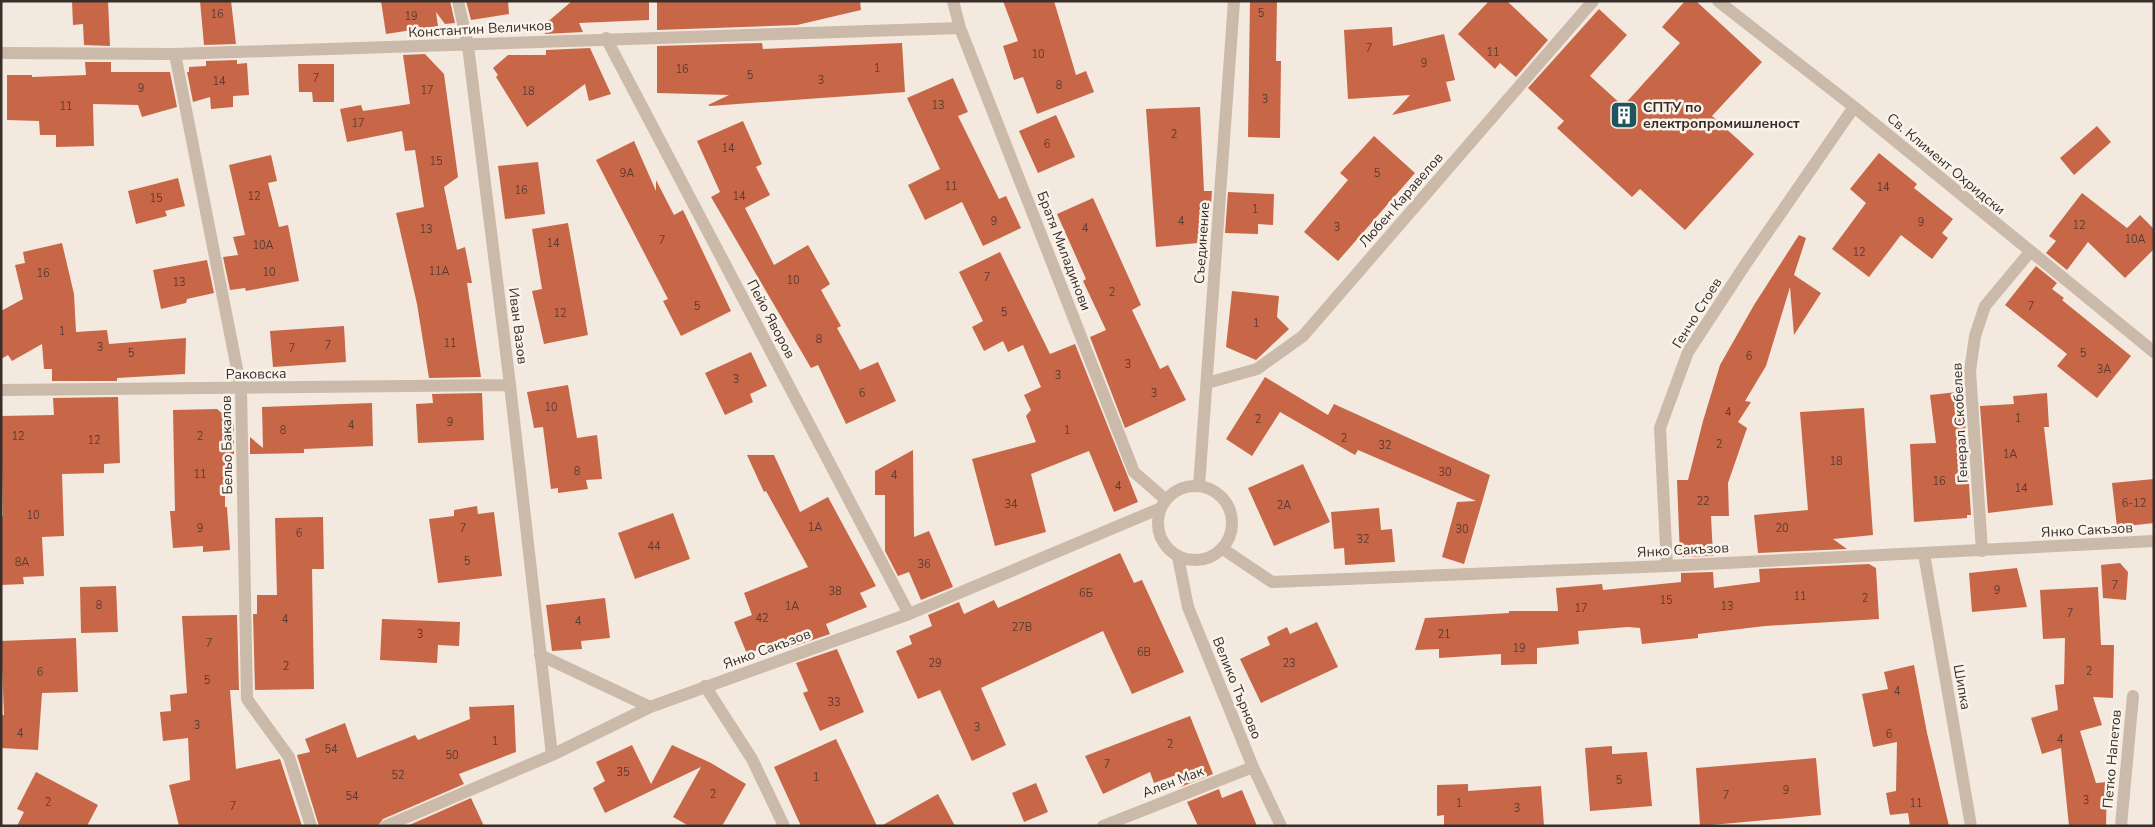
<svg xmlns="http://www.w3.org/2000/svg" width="2155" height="827" font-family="'Nunito Sans',sans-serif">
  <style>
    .building { fill: #c76748 }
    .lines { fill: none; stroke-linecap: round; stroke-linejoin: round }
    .minor { stroke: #cbb9a9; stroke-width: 12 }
    .labels { text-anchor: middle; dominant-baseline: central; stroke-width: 5; stroke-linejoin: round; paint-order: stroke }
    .number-label { font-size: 11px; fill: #5c3c31 }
    .street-label { font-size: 14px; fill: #382e29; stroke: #faf3eb }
    .poi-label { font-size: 14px; font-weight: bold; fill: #382e29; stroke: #faf3eb; text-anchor: start }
  </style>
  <rect width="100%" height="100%" fill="#f3e9de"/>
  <path class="building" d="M 72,1 L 108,1 L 110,46 L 84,45 L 83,24 L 73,25 Z
    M 200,1 L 231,1 L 236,44 L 204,45 Z
    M 381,1 L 450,1 L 455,23 L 445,24 L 436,12 L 438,26 L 386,34 Z
    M 466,1 L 508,1 L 509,14 L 471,20 Z
    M 572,1 L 649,1 L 649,20 L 579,23 L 583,32 L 545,34 L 544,25 Z
    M 657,1 L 860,1 L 861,10 L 797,25 L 657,30 Z
    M 1003,1 L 1054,1 L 1076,75 L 1086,71 L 1094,92 L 1037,114 L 1023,77 L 1014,80 L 1003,46 L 1018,41 Z
    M 1250,1 L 1277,1 L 1276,61 L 1281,61 L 1280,138 L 1248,137 Z
    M 1489,1 L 1507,1 L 1548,40 L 1516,77 L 1500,63 L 1495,69 L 1458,34 Z
    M 1685,1 L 1696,1 L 1762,62 L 1712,116 L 1754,154 L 1685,230 L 1640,189 L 1632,197 L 1557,128 L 1564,121 L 1528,88 L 1599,9 L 1627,35 L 1590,76 L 1623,106 L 1680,43 L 1662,27 Z
    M 1392,27 L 1393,46 L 1444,34 L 1455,80 L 1446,82 L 1451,101 L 1392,115 L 1410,95 L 1348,99 L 1344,30 Z
    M 762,43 L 763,49 L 902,43 L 905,92 L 710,106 L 708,105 L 729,95 L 657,93 L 657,46 Z
    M 590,48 L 611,94 L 589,101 L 585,84 L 527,127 L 496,77 L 498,75 L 493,68 L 508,55 L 546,55 L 546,50 Z
    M 425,54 L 444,74 L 458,177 L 444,187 L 457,250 L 465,247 L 472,283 L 467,283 L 481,377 L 429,378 L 417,304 L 396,213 L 424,207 L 415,150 L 405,151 L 402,131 L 347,142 L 340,109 L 361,105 L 363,111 L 410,104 L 403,55 Z
    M 237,60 L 237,64 L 247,63 L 249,95 L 233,96 L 233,107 L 211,109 L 210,97 L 193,102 L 187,72 L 189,72 L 189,67 L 206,66 L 206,61 Z
    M 85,62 L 111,62 L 111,72 L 170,72 L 177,107 L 142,117 L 138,105 L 93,104 L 94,146 L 56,147 L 56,135 L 40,135 L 39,121 L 7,120 L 7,75 L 32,75 L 32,77 L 86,75 Z
    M 298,64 L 334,64 L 334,102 L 313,102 L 312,92 L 299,92 Z
    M 953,78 L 968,112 L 958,116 L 999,199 L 1006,196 L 1021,228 L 983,246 L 962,202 L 925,220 L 908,185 L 940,169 L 907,98 Z
    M 1200,107 L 1204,191 L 1212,191 L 1208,242 L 1156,247 L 1146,109 Z
    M 1056,115 L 1075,157 L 1038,173 L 1019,131 Z
    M 743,121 L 762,164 L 756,167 L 770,195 L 745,208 L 774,265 L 808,245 L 830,284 L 821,290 L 841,326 L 837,328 L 860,370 L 878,362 L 896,401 L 846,424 L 818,365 L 811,368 L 711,197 L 720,192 L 697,141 Z
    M 2097,126 L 2111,142 L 2074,175 L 2060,158 Z
    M 1374,136 L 1415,173 L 1338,261 L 1304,232 L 1348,180 L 1340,173 Z
    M 634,141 L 656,191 L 656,180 L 674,215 L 683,210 L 731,311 L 681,336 L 663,301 L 668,299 L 596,160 Z
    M 1879,153 L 1917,184 L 1914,188 L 1953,219 L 1942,233 L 1948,238 L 1932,259 L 1901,235 L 1869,277 L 1832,249 L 1866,203 L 1850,189 Z
    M 271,155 L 277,181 L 268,183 L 279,227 L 288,225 L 299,281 L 246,291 L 245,288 L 230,290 L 223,257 L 238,255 L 233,237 L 245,235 L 229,165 Z
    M 538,162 L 545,214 L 505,219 L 498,166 Z
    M 178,178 L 185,206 L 165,211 L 167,216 L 136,224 L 128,191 Z
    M 1228,192 L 1274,194 L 1273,225 L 1258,224 L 1258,234 L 1225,233 Z
    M 2082,193 L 2127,228 L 2140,215 L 2154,229 L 2154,249 L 2125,278 L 2088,242 L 2067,270 L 2046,253 L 2056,241 L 2049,236 Z
    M 1093,198 L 1141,305 L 1132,310 L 1160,369 L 1168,365 L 1186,400 L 1125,428 L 1090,337 L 1106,330 L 1083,281 L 1086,279 L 1057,214 Z
    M 568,223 L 588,335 L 544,344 L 532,291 L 542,289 L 532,229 Z
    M 1799,235 L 1806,238 L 1794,275 L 1821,293 L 1794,335 L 1790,287 L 1766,366 L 1745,401 L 1751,402 L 1738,422 L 1747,428 L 1728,483 L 1729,516 L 1711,516 L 1713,556 L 1680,557 L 1677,480 L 1688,480 L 1703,421 L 1720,365 L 1754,305 Z
    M 62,243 L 74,294 L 76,332 L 107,330 L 109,344 L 186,338 L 185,374 L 117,378 L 117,381 L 52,381 L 52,369 L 44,369 L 42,344 L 12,361 L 8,355 L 1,359 L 1,311 L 23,299 L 15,265 L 25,263 L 23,252 Z
    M 1000,252 L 1050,354 L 1075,344 L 1138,502 L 1114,512 L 1089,451 L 1031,474 L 1046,532 L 995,546 L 972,459 L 1036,442 L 1026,416 L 1031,410 L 1024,395 L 1041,387 L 1023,345 L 1008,352 L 1003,341 L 984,351 L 972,327 L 983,321 L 959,272 Z
    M 207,260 L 214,293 L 187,299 L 186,303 L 161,309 L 153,270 Z
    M 2036,266 L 2057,283 L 2052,289 L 2064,298 L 2062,300 L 2131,356 L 2097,398 L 2057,366 L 2067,354 L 2005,305 Z
    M 1232,291 L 1279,296 L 1277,317 L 1289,329 L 1256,360 L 1226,347 Z
    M 344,326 L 346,362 L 273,367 L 270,331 Z
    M 751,352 L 767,386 L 750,394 L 753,402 L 725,415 L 705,373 Z
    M 1265,377 L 1328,415 L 1334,404 L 1490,475 L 1464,564 L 1442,557 L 1457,502 L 1476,501 L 1358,450 L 1355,455 L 1280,412 L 1252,456 L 1226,439 Z
    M 568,385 L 577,438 L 597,435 L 602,479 L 586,480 L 588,489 L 558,493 L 558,488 L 551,489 L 543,427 L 534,428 L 527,392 Z
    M 1957,392 L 1959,408 L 1964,407 L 1971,515 L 1967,515 L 1967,518 L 1914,522 L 1910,444 L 1936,443 L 1930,395 Z
    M 482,393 L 484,440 L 418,443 L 416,404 L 433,403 L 432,394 Z
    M 2047,393 L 2049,427 L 2044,427 L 2053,505 L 1988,513 L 1980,406 L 2014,404 L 2013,396 Z
    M 118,397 L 120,463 L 104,464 L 104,473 L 62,474 L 64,536 L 42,537 L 44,576 L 23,577 L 24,584 L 1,585 L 1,517 L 3,516 L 1,416 L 54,415 L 53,398 Z
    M 372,403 L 373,446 L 304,449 L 304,453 L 250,454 L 250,437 L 263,448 L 262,407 Z
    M 1864,408 L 1873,535 L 1833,539 L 1847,549 L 1758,553 L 1754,515 L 1808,510 L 1800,412 Z
    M 217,409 L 234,423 L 234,454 L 225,454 L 225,507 L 227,507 L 230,550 L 203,552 L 203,546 L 173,548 L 170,511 L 175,511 L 173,410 Z
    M 913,450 L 914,537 L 929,531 L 953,587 L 921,600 L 909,572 L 898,576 L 885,551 L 885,495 L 875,495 L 875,471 Z
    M 747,455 L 774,455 L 800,512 L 828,497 L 876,586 L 860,593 L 867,607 L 826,624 L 830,634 L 789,648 L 785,639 L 747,654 L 734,622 L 752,615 L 744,593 L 808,567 L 766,491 L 764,492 Z
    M 1303,464 L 1330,522 L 1274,546 L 1248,488 Z
    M 2154,479 L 2154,523 L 2117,527 L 2112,483 Z
    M 477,506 L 478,514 L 494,512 L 502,576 L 438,583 L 429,519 L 454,516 L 454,510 Z
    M 1379,508 L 1381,530 L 1392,529 L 1395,562 L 1345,565 L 1344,548 L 1334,549 L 1331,512 Z
    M 673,513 L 690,559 L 635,579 L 618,533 Z
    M 323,517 L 324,569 L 312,569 L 314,689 L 255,690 L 253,614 L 257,614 L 257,595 L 277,595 L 275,518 Z
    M 1120,553 L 1134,583 L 1142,580 L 1184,672 L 1132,694 L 1103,631 L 981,688 L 1006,745 L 972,761 L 940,690 L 918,699 L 896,651 L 912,644 L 909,636 L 932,626 L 928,615 L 959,602 L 964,614 L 994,600 L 998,608 Z
    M 2120,563 L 2128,572 L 2126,600 L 2103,598 L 2101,565 Z
    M 1869,564 L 1876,568 L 1879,619 L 1765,626 L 1698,634 L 1698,638 L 1642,644 L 1640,628 L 1628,627 L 1578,631 L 1579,644 L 1537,648 L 1537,664 L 1501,665 L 1501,654 L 1439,658 L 1439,649 L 1415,650 L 1425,618 L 1509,613 L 1509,611 L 1558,611 L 1556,588 L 1602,584 L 1603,590 L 1681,582 L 1681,573 L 1713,572 L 1714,588 L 1760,582 L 1759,569 Z
    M 2017,568 L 2027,607 L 1972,612 L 1969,573 Z
    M 116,586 L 118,632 L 81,633 L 80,587 Z
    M 2098,587 L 2101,645 L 2114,645 L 2113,698 L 2093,697 L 2102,725 L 2080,731 L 2096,783 L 2107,782 L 2106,826 L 2069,826 L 2061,748 L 2042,754 L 2031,718 L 2058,710 L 2055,685 L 2064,684 L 2065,638 L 2043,639 L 2040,590 Z
    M 605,598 L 610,638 L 581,641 L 582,649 L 552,651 L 546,605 Z
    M 237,615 L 239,690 L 230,690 L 236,769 L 280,759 L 302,826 L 179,826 L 169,785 L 190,780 L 188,738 L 163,741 L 160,712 L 171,711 L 170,695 L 187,693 L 182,616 Z
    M 382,619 L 460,622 L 459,646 L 438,645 L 437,663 L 380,660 Z
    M 1317,622 L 1338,667 L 1261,703 L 1240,659 L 1270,645 L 1267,637 L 1287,627 L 1290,634 Z
    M 76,638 L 78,692 L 42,693 L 38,750 L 1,748 L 1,715 L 4,715 L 1,641 Z
    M 837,649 L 864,712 L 820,731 L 803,693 L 808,691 L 796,663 Z
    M 1914,665 L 1927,733 L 1949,826 L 1910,826 L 1908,813 L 1890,815 L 1886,793 L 1896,791 L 1897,742 L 1873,747 L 1862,694 L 1888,689 L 1884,672 Z
    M 514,705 L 516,752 L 459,774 L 464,784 L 383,819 L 378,826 L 319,826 L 297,755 L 310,752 L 305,739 L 345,723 L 357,758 L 415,735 L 418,740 L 470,719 L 469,707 Z
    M 1190,716 L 1213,774 L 1181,787 L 1176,775 L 1154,783 L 1150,772 L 1103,794 L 1085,756 Z
    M 836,739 L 877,826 L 801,826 L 774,767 Z
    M 632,745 L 651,784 L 672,745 L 711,763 L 746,784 L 722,826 L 689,826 L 673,817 L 701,767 L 605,813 L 593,788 L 605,781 L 596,762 Z
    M 1612,746 L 1612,754 L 1647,752 L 1652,806 L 1590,811 L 1585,748 Z
    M 1816,758 L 1821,815 L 1700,826 L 1696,768 Z
    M 36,772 L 98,805 L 87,826 L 17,826 L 24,812 L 17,809 Z
    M 1036,783 L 1048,812 L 1024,822 L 1012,793 Z
    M 1468,784 L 1468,791 L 1541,786 L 1544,826 L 1444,826 L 1444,815 L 1437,816 L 1437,785 Z
    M 1219,789 L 1222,798 L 1242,790 L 1257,826 L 1198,826 L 1187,802 Z
    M 938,794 L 955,826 L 881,826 Z
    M 471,798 L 484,826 L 407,826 Z"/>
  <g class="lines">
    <path class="minor" d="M 458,1 L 468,46 L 510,385 L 552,755
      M 953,1 L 960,28 L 1134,472 L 1165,499
      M 1718,1 L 1854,107 L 2154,352
      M 606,38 L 909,614
      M 1,53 L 175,54 L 960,28
      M 175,54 L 241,389 L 247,699 L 289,757 L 311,826
      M 1207,383 L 1257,369 L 1303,336 L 1593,1
      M 1,390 L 510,385
      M1158 523a37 37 0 1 1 74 0a37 37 0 1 1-74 0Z
      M 1199,486 L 1234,1
      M 1223,549 L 1272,582 L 1667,566 L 2154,541
      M 1982,551 L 1970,371 L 1975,336 L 1985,306 L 2030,252
      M 1924,554 L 1971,826
      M 1178,557 L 1188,607 L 1253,767 L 1281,826
      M 1667,566 L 1660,428 L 1688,352 L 1747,262 L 1854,107
      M 540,655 L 650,707
      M 705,686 L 752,759 L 784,826
      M 386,826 L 552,755 L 650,707 L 909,614 L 1161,508
      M 1103,826 L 1253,767
      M 2121,826 L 2133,696"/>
  </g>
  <defs>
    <g id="building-square" transform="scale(1.4375)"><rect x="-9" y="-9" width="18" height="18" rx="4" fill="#1e565b" stroke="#faf3eb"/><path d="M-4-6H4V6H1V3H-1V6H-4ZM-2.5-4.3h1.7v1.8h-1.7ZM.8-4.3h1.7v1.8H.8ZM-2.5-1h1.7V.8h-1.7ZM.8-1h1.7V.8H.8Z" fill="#fff"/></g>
  </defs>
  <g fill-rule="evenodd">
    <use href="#building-square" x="1624" y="115"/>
  </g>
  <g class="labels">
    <g class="number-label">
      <text x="1261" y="13">5</text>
      <text x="217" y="14">16</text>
      <text x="411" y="16">19</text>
      <text x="1369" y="48">7</text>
      <text x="1493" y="52">11</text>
      <text x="1038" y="54">10</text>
      <text x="1424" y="63">9</text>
      <text x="877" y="68">1</text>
      <text x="682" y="69">16</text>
      <text x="750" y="75">5</text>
      <text x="316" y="78">7</text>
      <text x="821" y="80">3</text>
      <text x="219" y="81">14</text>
      <text x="1059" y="85">8</text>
      <text x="141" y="88">9</text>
      <text x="427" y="90">17</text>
      <text x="528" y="91">18</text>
      <text x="1265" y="99">3</text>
      <text x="938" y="105">13</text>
      <text x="66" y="106">11</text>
      <text x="358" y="123">17</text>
      <text x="1174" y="134">2</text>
      <text x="1047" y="144">6</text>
      <text x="728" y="148">14</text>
      <text x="436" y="161">15</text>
      <text x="627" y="173">9А</text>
      <text x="1377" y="173">5</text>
      <text x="951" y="186">11</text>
      <text x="1883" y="187">14</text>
      <text x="521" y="190">16</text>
      <text x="254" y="196">12</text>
      <text x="739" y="196">14</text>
      <text x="156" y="198">15</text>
      <text x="1255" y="209">1</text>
      <text x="994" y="221">9</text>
      <text x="1181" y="221">4</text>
      <text x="1921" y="222">9</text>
      <text x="2079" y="225">12</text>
      <text x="1337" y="227">3</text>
      <text x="1085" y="228">4</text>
      <text x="426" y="229">13</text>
      <text x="2135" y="239">10А</text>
      <text x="662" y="240">7</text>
      <text x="553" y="243">14</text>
      <text x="263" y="245">10А</text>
      <text x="1859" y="252">12</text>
      <text x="439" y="271">11А</text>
      <text x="269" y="272">10</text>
      <text x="43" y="273">16</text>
      <text x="987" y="277">7</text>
      <text x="793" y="280">10</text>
      <text x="179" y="282">13</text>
      <text x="1112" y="292">2</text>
      <text x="697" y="306">5</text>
      <text x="2031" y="306">7</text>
      <text x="1004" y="312">5</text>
      <text x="560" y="313">12</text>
      <text x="1256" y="323">1</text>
      <text x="62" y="331">1</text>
      <text x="819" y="339">8</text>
      <text x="450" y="343">11</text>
      <text x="328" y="345">7</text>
      <text x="100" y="347">3</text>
      <text x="292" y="348">7</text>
      <text x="131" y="353">5</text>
      <text x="2083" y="353">5</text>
      <text x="1749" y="356">6</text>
      <text x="1128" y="364">3</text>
      <text x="2104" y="369">3А</text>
      <text x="1058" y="375">3</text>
      <text x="736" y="379">3</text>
      <text x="862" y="393">6</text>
      <text x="1154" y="393">3</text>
      <text x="551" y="407">10</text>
      <text x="1728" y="412">4</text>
      <text x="2018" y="418">1</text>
      <text x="1258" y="419">2</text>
      <text x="450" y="422">9</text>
      <text x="351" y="425">4</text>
      <text x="283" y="430">8</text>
      <text x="1067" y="430">1</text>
      <text x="18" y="436">12</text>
      <text x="200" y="436">2</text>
      <text x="1344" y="438">2</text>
      <text x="94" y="440">12</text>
      <text x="1719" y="444">2</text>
      <text x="1385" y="445">32</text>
      <text x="2010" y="454">1А</text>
      <text x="1836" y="461">18</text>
      <text x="577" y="471">8</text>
      <text x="1445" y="472">30</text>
      <text x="200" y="474">11</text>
      <text x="894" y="475">4</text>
      <text x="1939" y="481">16</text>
      <text x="1118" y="486">4</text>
      <text x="2021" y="488">14</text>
      <text x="1703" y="501">22</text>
      <text x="2134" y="503">6-12</text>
      <text x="1011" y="504">34</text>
      <text x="1284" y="505">2А</text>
      <text x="33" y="515">10</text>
      <text x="815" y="527">1А</text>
      <text x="200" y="528">9</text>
      <text x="463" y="528">7</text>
      <text x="1782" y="528">20</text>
      <text x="1462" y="529">30</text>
      <text x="299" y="533">6</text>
      <text x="1363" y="539">32</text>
      <text x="654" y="546">44</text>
      <text x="467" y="561">5</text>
      <text x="22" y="562">8А</text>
      <text x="924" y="564">36</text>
      <text x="2115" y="585">7</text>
      <text x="1997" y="590">9</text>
      <text x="835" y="591">38</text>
      <text x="1086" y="593">6Б</text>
      <text x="1800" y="596">11</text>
      <text x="1865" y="598">2</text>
      <text x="1666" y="600">15</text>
      <text x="99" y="605">8</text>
      <text x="792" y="606">1А</text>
      <text x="1727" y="606">13</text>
      <text x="1581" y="608">17</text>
      <text x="2070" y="613">7</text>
      <text x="762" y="618">42</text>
      <text x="285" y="619">4</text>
      <text x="578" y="621">4</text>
      <text x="1022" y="627">27В</text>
      <text x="420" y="634">3</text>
      <text x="1444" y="634">21</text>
      <text x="209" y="643">7</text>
      <text x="1519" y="648">19</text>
      <text x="1144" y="652">6В</text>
      <text x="935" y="663">29</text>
      <text x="1289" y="663">23</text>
      <text x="286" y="666">2</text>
      <text x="2089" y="671">2</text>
      <text x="40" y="672">6</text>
      <text x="207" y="680">5</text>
      <text x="1897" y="691">4</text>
      <text x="834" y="702">33</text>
      <text x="197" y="725">3</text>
      <text x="977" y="727">3</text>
      <text x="20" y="733">4</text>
      <text x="1889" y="734">6</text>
      <text x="2060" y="739">4</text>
      <text x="495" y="741">1</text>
      <text x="1170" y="744">2</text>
      <text x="331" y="749">54</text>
      <text x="452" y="755">50</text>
      <text x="1107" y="764">7</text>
      <text x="623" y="772">35</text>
      <text x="398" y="775">52</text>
      <text x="816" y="777">1</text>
      <text x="1619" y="780">5</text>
      <text x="1786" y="790">9</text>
      <text x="713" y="794">2</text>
      <text x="1726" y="795">7</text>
      <text x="352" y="796">54</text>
      <text x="2086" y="800">3</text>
      <text x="48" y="802">2</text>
      <text x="1459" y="803">1</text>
      <text x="1916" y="803">11</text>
      <text x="233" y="806">7</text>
      <text x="1517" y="808">3</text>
    </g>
    <g class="street-label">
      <text transform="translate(480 29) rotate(-3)">Константин Величков</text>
      <text transform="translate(1946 164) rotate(40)">Св. Климент Охридски</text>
      <text transform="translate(1401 200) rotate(-49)">Любен Каравелов</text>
      <text transform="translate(1202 243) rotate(-86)">Съединение</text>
      <text transform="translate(1064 251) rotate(69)">Братя Миладинови</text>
      <text transform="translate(1697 313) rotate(-58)">Генчо Стоев</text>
      <text transform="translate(771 319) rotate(62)">Пейо Яворов</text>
      <text transform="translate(518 326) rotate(83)">Иван Вазов</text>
      <text transform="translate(256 374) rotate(-1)">Раковска</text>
      <text transform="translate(1960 423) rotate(-93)">Генерал Скобелев</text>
      <text transform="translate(227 445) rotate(-91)">Бельо Бакалов</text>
      <text transform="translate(2087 530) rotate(-3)">Янко Сакъзов</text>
      <text transform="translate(1683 550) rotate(-3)">Янко Сакъзов</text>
      <text transform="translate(767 649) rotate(-20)">Янко Сакъзов</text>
      <text transform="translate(1962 687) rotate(80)">Шипка</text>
      <text transform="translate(1237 688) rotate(68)">Велико Търново</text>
      <text transform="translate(2112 759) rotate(-85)">Петко Напетов</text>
      <text transform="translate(1173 782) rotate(-21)">Ален Мак</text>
    </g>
    <g class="poi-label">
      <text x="1643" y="107">СПТУ по<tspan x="1643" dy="16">електропромишленост</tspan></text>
    </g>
  </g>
  <rect width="2155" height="827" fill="none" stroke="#382e29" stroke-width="5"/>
</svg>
